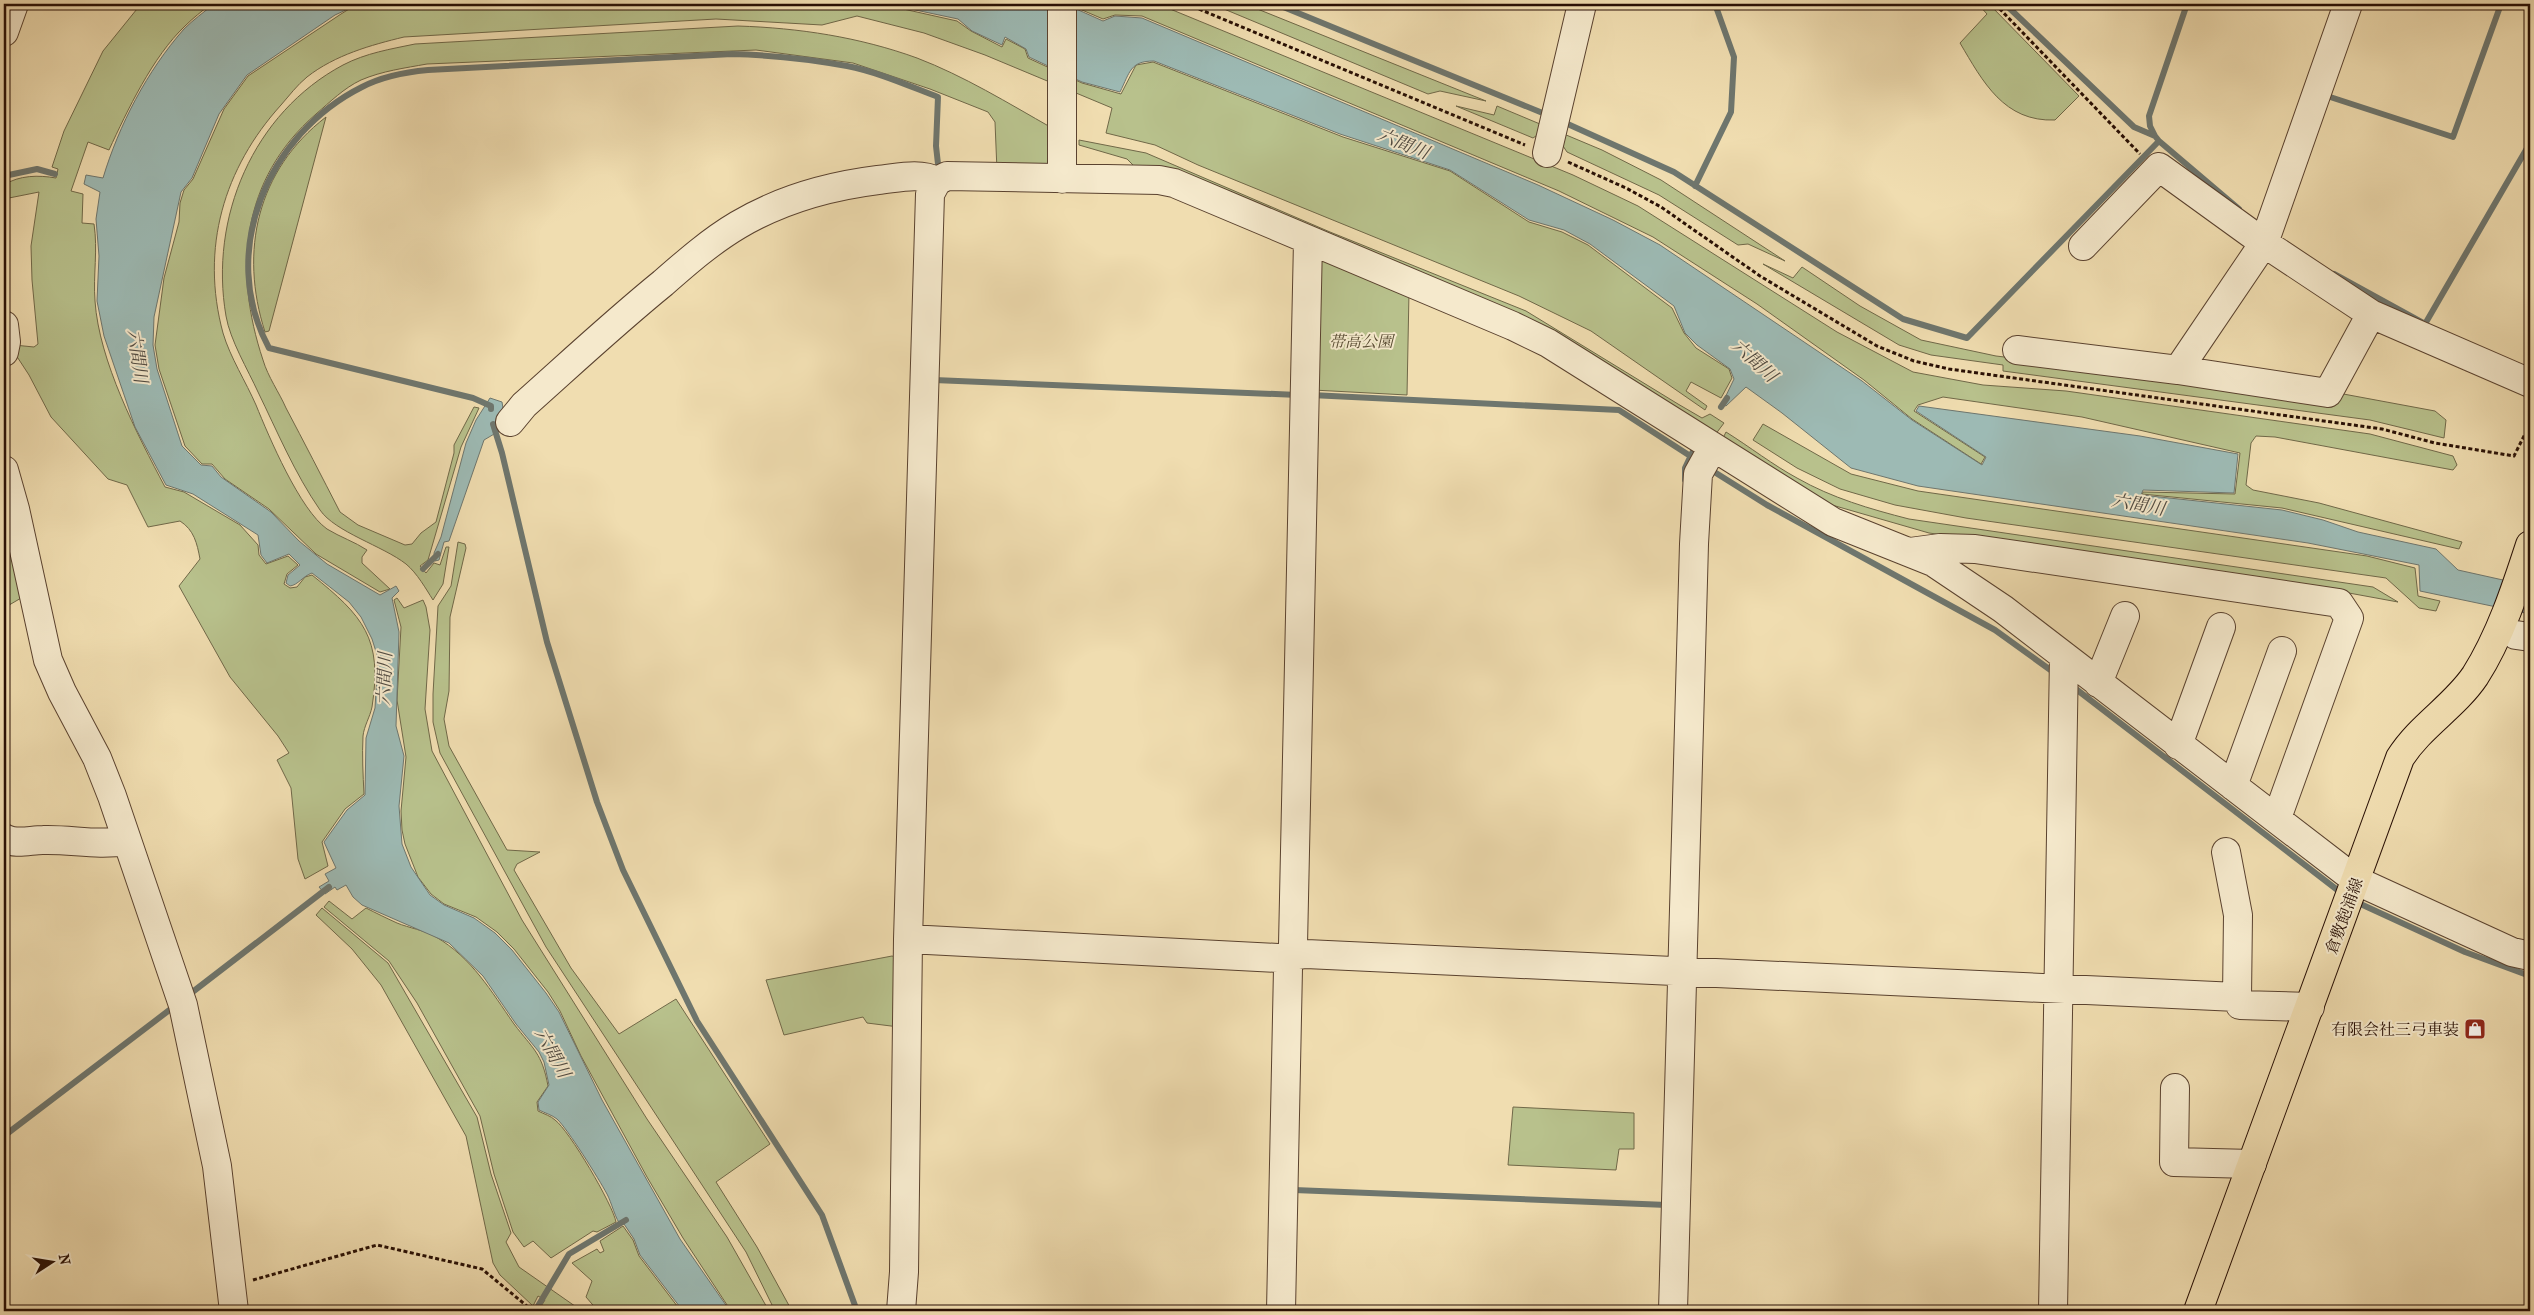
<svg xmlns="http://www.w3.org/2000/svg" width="2534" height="1315" font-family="'IM FELL French Canon','Noto Serif JP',serif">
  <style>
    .green { fill: #b8c18c; stroke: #706848 }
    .water { fill: #9dbab4; stroke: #6e766e }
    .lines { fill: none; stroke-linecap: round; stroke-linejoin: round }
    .stream { stroke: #6e766e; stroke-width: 6 }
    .minor-casing { stroke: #5a422f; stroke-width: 30 }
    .major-casing { stroke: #280f04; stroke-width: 30 }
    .path { stroke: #280f04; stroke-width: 3; stroke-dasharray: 4 2.5; stroke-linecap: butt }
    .minor { stroke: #f5e9cc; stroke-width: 28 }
    .major { stroke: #f0ddb0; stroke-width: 28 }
    .labels { text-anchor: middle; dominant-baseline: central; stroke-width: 4; stroke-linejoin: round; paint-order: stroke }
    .park-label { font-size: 16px; font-style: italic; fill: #5a4d34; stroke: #f5e9cc }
    .street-label { font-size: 16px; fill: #280f04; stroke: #f5e9cc }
    .poi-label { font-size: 16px; fill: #280f04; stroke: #f5e9cc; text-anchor: end }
    .water-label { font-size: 18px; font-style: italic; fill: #514b42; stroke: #f5e9cc }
  </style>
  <rect width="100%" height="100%" fill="#f0ddb0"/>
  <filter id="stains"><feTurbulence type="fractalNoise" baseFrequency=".004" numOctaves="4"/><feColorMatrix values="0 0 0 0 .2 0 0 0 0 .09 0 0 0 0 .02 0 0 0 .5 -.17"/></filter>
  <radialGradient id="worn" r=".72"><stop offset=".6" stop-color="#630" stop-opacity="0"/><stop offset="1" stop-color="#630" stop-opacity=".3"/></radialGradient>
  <path class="green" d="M 141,4 L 211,4 C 202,11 193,18 185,26 C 153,56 127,111 109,150 L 88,142 L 71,191 L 83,194 L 82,223 L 94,224 C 98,250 93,275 95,301 C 99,361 137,434 165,487 L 184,492 L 240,525 L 258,545 L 259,555 L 266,564 L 288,556 L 298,565 L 287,574 L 284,584 L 290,588 L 297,587 L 305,577 L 312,575 C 363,616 383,638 372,707 C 370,717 364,726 363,736 C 362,755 363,775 364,794 L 345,809 L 322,842 L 328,866 L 305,879 L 298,859 L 291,788 L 277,760 L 289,753 L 278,736 L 230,677 L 179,586 L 200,559 C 197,543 194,530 180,521 L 148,527 L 127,485 L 108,479 L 51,417 L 29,375 L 12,349 L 14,345 L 34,347 L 38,344 L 32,280 L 31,246 L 39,192 L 4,199 L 4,185 C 19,175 39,175 56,178 L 58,169 L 52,167 L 64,131 L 103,51 Z
    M 370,4 L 881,4 L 957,21 L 971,31 L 1002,47 L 1006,39 L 1025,49 L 1028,58 L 1082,83 L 1121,94 L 1136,65 L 1153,62 L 1343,137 L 1450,171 L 1529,222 L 1562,232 L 1588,245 L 1672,308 L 1684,333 L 1696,348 L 1729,369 L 1732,378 L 1721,398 L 1691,382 L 1686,391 L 1707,406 L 1705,410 L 1591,331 L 1519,296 L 1198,165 L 1155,145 L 1106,133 L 1112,108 L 985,55 L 924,33 L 857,16 L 822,25 L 716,19 L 404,37 C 371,45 335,55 307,77 C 297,85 289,96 281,105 C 224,168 200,248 223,333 C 230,357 246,382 256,405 C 269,437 300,510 327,529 C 340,537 355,542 367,550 L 362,557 L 362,563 L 390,589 L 380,592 L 316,554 L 269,509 L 225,479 L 212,464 L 202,464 L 185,446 L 159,369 L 155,345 L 164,278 L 179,222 L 180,203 L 184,190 L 193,179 L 224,109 L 248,76 L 341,14 L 354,6 Z
    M 1068,4 L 1158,4 L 1573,175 L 1638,206 L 1837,332 L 1913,372 L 1983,385 L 2066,391 L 2370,434 L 2453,456 L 2457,465 L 2453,470 L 2275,437 L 2256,436 L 2251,443 L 2246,485 L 2253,490 L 2319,503 L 2462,542 L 2459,549 L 2282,508 L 2142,494 L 2143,492 L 2235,494 L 2240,453 L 2082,417 L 1943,397 L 1918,405 L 1914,411 L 1985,457 L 1981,464 L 1912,419 L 1864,380 L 1757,304 L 1653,237 L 1559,191 L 1142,16 L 1115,15 L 1103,19 Z
    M 1212,4 L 1245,4 L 1486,101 L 1440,91 L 1428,94 Z
    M 1978,4 L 1989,4 L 2079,96 L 2055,120 C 2004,122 1983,82 1960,43 L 1987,14 Z
    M 738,26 C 799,28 859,37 917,58 C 964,76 1008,103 1052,128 L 1052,154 L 1047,165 L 997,171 L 995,122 L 988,112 L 930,89 L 853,63 L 756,50 L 427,64 C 405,68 382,71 361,80 C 344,88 330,102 316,114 C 241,179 233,270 263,360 C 268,377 279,392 286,408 C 304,442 322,477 340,512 L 358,525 L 405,545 L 412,544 L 421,533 L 436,522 L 454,453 L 454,445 L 474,407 L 479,408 L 461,447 L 428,560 L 420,566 L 426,573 L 434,563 L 440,565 L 446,547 L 449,547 L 443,584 L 433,600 C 426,589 417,573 406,564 C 383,546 335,532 320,510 C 295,474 277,431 258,392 C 248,370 230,340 226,316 C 209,218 253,113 343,65 C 366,53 391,49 415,44 Z
    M 1456,106 L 1494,115 L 1497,106 L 1602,150 L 1661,180 L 1785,261 L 1748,244 L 1738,245 L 1659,195 L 1567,152 L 1561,143 L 1539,134 L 1533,138 Z
    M 326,117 L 269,331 L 265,332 C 239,251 257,170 326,117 Z
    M 1079,140 L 1146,153 L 1330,232 L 1526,311 L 1678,404 L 1702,418 L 1710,414 L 1724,423 L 1715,435 L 1669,406 L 1139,171 L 1127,159 L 1079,145 Z
    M 1316,255 L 1409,292 L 1407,395 L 1313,390 Z
    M 1763,264 L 1793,278 L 1802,267 L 1860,306 L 1921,340 L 1996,356 L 2163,376 L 2338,393 L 2435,411 L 2446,420 L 2444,438 L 2370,420 L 2003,371 L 2003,365 L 1931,355 L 1899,345 Z
    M 1763,424 L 1851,474 L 1918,491 L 2367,556 L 2415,568 L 2418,596 L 2440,601 L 2436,611 L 2419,608 L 2386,578 L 1966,518 L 1895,505 L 1840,489 L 1797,468 L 1753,440 Z
    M 1726,432 C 1750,447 1773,465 1797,478 C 1832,498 1870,509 1909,519 L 2373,587 L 2398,602 L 2278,580 L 1929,533 L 1832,505 L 1790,485 L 1722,440 Z
    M 4,491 L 28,594 L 4,608 Z
    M 458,542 L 465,544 L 466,548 L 450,617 L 449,691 L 444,719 L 449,746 L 507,850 L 540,852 L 517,864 L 514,870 L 571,968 L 619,1034 L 676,999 L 770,1144 L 716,1182 L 757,1247 L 792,1311 L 775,1311 L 746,1252 L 546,947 L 440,753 L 433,722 L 433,694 L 438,606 L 451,586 Z
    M 397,598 L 404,608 L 423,600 L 426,607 L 430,630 L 425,709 L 432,751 L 522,920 L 647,1119 L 727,1237 L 769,1311 L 731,1311 L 683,1238 L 647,1177 L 581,1056 L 560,1011 L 548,992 L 514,949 L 497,932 L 476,917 L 444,904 L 431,894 L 418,877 L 405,844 L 402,830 L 401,811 L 406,757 L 397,700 L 401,627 L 394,600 Z
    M 329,901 L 352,919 L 366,908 C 376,913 386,918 397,923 C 409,928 424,930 436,937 C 472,958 491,991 514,1024 C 533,1049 542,1053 548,1086 L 537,1102 L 538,1111 C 544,1114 551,1116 555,1120 C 569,1130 613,1205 616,1222 L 597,1232 L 593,1231 L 551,1258 L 533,1241 L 524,1247 L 513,1232 L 494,1174 L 480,1116 L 417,1003 L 389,961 L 324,907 Z
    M 322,908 L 388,963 L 477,1117 L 491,1174 L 511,1233 L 506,1242 L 519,1267 L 582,1311 L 565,1306 L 538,1311 L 545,1300 L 538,1296 L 533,1306 L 500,1275 L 493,1263 L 466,1136 L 381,985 L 352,949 L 316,915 Z
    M 892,956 L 899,958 L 899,1027 L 867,1023 L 863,1017 L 784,1035 L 766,980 Z
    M 1513,1107 L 1634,1113 L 1634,1149 L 1619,1149 L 1616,1170 L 1508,1165 Z
    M 623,1226 L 633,1240 L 639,1256 L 681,1311 L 598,1311 L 586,1297 L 592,1281 L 572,1263 L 597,1249 L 600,1253 L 604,1251 L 600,1241 Z"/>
  <path class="water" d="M 214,4 L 359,4 L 335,15 L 247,75 L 219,114 L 192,178 L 181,192 L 154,317 L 153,345 L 157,369 L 182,446 L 201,465 L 212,466 L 221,477 L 271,512 L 299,541 L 327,564 L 380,595 L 396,586 L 399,591 L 392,598 L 399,632 L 396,726 L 404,756 L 399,806 L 402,844 L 411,867 L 430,895 L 444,905 L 474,918 L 495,933 L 512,950 L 546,993 L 559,1012 L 602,1100 L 680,1239 L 730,1311 L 683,1311 L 640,1255 L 634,1239 L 624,1224 L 621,1225 C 616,1221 611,1201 607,1194 C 599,1179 567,1128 557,1119 C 552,1115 545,1113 539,1110 L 538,1102 L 549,1085 L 544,1062 L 539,1052 L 516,1024 L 483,976 L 449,943 L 362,905 L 353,897 L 346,885 L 337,890 L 335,887 L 325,894 L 319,887 L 329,881 L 325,874 L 336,868 L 324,842 L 347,810 L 365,795 L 366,738 L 375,708 L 378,658 L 372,639 L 361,617 L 349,602 L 312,573 C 303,576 298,585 290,586 L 286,583 L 288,575 L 300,565 L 289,554 L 267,563 L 261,555 L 258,535 L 193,494 L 166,485 L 135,427 L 104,336 L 97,301 L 99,256 L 96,219 L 100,192 L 84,184 L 86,175 L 103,178 C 119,125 147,71 184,29 C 193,20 204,12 214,4 Z
    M 887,4 L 1065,4 L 1103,21 L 1115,16 L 1142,18 L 1538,185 L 1613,220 L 1660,245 L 1862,381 L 1912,420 L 1982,465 L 1986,457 L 1916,411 L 1919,406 L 2140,436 L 2238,454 L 2234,493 L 2143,490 L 2141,495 L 2282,510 L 2323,520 L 2358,532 L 2436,549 L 2458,570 L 2530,586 L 2530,614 L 2420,591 L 2419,565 L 2308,543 L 1918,486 L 1851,468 L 1782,413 L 1746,387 L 1726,406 L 1722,404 L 1734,379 L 1730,369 L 1697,345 L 1685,333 L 1674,306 L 1590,244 L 1564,230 L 1529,220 L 1450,170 L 1340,134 L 1154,61 C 1130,61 1130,72 1120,92 L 1082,82 L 1029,57 L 1026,49 L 1005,37 L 1002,45 L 972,31 L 958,19 Z
    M 490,398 L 502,402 L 506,427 L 484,440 L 449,541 L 444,542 L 439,560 L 435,561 L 434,553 L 441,537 L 466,443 L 476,420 Z"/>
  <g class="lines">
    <path class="stream" d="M 1276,4 L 1550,116
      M 2324,95 L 2453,137 L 2501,4
      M 1561,121 L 1674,172 L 1903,319 L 1967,338 L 2159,141 L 2155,136 L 2134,127 L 2005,4
      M 2155,136 L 2150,126 L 2149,116 L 2187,4
      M 2159,141 L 2239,209
      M 4,176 L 37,169 L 55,174
      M 1695,186 L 1731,112 L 1734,57 L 1715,4
      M 2334,274 L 2425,324 L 2530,143
      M 934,380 L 1298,395
      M 1311,395 L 1619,410 L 1698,461
      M 1721,407 L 1727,398
      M 491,409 L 491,406 L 473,398 L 269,348 C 217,252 268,134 362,87 C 383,76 406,72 428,70 L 732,54 C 770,55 809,59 847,66 C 878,72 909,86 938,97 L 936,146 L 938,164
      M 493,424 L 502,453 L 547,642 L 597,802 L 623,870 L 697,1021 L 822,1215 L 857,1311
      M 1708,468 L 1767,505 L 1995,630 L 2056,674
      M 1685,480 L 1685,468 L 1694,449
      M 423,569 L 438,554
      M 2072,686 L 2344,895
      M 2354,901 L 2465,952 L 2530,976
      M 186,997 L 329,887
      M 4,1136 L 176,1005
      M 1294,1190 L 1667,1205
      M 535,1311 L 569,1254 L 626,1220"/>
    <g class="minor-casing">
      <path id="minor" d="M 1062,4 L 1062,179
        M 2348,4 L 2264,243 L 2371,314 L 2530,383
        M 4,32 L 14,4
        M 1547,153 L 1582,4
        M 2083,246 L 2159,167 L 2264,243 L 2178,370 L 2328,393 L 2371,314
        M 4,325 L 6,342 L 4,352
        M 2017,350 L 2178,370
        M 510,422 L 524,405 C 570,364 615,322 663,283 C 687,262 711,241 738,225 C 780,200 830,186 878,180 C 898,178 919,172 937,181
        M 4,470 L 15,509 L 48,660 L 62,692 L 97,758 L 112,796 L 183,1005 L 217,1166 L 234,1311
        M 1910,552 L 1940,548 L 1975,549 L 2339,603 L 2349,618 L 2277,818
        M 2516,635 L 2530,637
        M 2098,683 L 2125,616
        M 2178,745 L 2221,627
        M 2233,786 L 2282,651
        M 4,838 C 15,845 30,840 43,840 C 72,839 96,846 126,841
        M 2226,852 L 2238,915 L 2237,997
        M 908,939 L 1278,958 L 1306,954 L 2237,997 L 2240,1005 L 2310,1007
        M 2175,1088 L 2174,1162 L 2252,1164
        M 901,1311 L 904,1272 L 908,939 L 930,194 L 937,181 L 947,176 L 1159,180 L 1174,183 L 1513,326 L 1548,343 L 1833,522 L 1933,562 L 2003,609 L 2357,881 L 2512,952 L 2530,956
        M 1281,1311 L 1288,968 L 1293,945 L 1308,241
        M 1673,1311 L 1694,544 L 1698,474 L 1713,447
        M 2053,1311 L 2064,657"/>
    </g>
    <g class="major-casing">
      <path id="major" d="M 2198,1311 L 2400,758 C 2420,726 2454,707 2475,676 C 2500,637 2516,588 2530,545"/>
    </g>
    <path class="path" d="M 1187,4 L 1525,145
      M 1995,4 L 2140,154
      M 1568,162 L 1626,188 L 1661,207 L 1760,276 L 1877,346 L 1914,361 L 1949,369 L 2382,429 L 2435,443 L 2514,456 L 2530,424
      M 253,1280 L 377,1245 L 482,1269 L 533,1311"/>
    <use href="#minor" class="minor"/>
    <use href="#major" class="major"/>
  </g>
  <defs>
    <g id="shop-square" transform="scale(1.125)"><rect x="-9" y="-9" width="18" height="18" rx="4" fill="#8f2418" stroke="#f5e9cc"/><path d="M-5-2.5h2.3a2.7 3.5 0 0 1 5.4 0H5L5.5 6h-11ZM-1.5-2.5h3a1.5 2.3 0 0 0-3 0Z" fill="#fff"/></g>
  </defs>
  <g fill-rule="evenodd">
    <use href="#shop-square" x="2475" y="1029"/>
  </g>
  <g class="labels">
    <g class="park-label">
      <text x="1361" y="341">帯高公園</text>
    </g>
    <g class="street-label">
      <text transform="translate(2344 916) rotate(-70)">倉敷飽浦線</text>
    </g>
    <g class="poi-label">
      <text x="2459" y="1029">有限会社三弓車装</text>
    </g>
    <g class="water-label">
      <text transform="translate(1403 144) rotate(22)">六間川</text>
      <text transform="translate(137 356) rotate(82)">六間川</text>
      <text transform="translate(1754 361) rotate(42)">六間川</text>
      <text transform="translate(2138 505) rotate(10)">六間川</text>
      <text transform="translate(385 679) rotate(-88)">六間川</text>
      <text transform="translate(552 1053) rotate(61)">六間川</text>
    </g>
  </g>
  <rect width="2534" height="1315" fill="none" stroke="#f0ddb0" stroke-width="20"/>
  <rect x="5" y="5" width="2524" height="1305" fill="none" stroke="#280f04" stroke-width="2.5"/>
  <rect x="10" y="10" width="2514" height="1295" fill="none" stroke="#280f04"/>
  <g transform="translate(52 1262) rotate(78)" stroke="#f5e9cc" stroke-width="4" paint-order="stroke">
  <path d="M0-4L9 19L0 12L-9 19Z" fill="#280f04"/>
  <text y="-8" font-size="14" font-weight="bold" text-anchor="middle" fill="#280f04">N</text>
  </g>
  <rect width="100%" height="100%" filter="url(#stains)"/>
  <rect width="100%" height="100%" fill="url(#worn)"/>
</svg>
